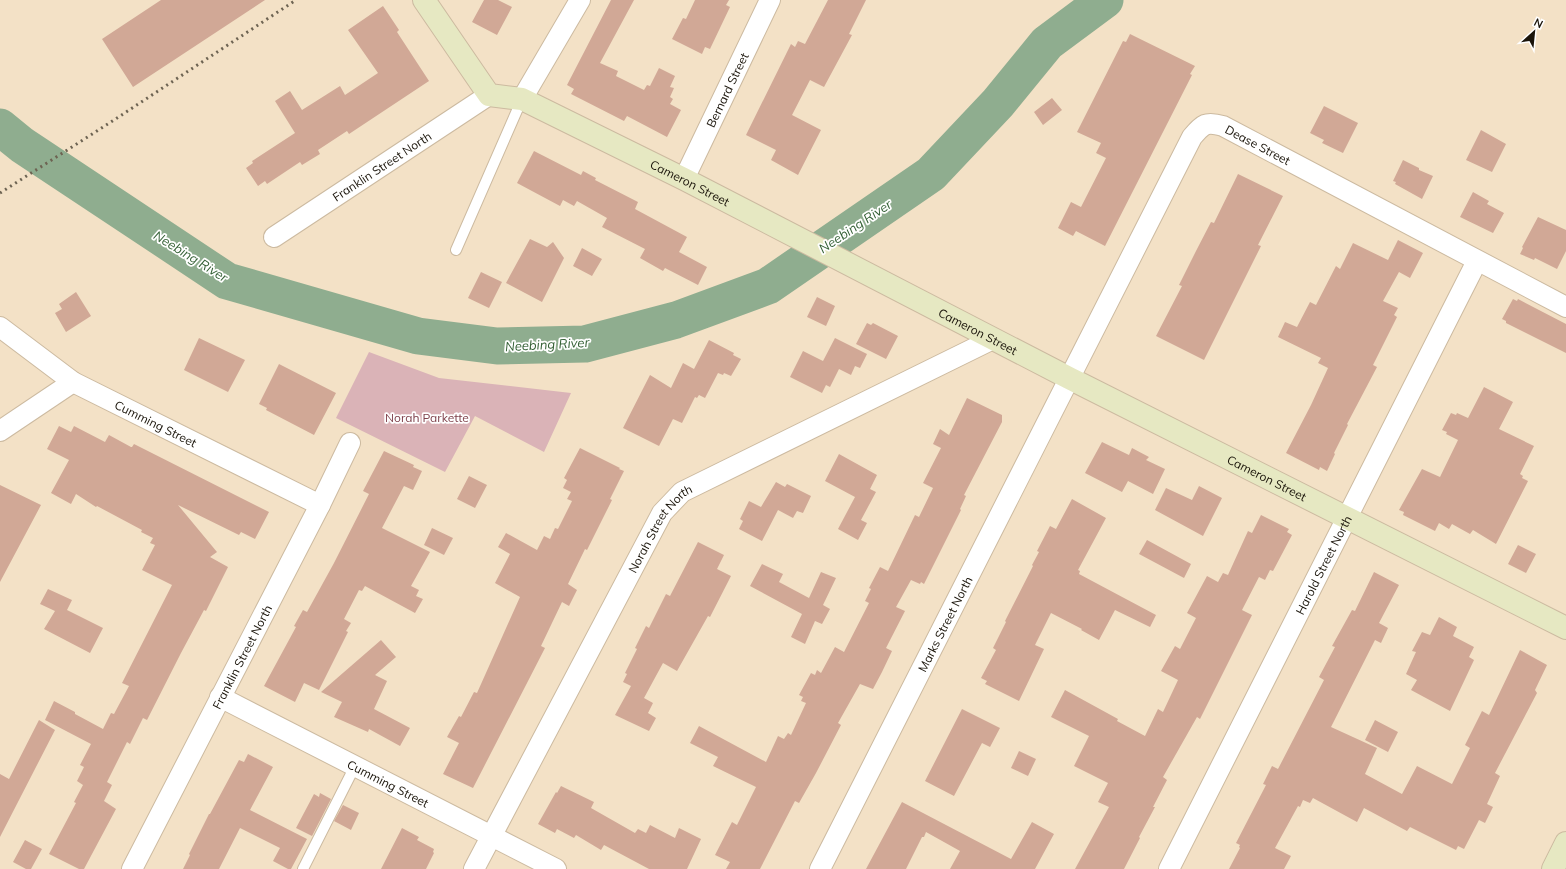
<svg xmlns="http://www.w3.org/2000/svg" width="1566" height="869" font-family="Mulish,sans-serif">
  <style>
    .green { fill: #dab3b7 }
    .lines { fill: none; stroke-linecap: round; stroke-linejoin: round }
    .river { stroke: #8fad8f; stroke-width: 37 }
    .building { fill: #d1a896 }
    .lane-casing { stroke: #ccbaa0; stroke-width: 12 }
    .street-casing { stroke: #ccbaa0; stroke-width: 22 }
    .secondary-casing { stroke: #ccbaa0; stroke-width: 24 }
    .lane { stroke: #fff; stroke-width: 10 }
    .street { stroke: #fff; stroke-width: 20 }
    .secondary { stroke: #e6e8c2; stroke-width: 22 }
    .rail { stroke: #6d6352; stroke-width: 3; stroke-dasharray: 2 4; stroke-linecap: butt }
    .labels { text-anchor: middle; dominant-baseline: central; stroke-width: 3.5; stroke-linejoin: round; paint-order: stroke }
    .street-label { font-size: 12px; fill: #1a140a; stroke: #fff }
    .park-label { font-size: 12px; fill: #7e414b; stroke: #fff }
    .water-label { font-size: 13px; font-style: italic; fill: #356136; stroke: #fff }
  </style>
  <rect width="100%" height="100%" fill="#f3e1c6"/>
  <path class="green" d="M 369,352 L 439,378 L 571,393 L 544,452 L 475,416 L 445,472 L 336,418 Z"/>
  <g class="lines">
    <path class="river" d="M 0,127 L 22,145 L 227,281 L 418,336 L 497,346 L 585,344 L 676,320 L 768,286 L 931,174 L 998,103 L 1047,43 L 1105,0"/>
  </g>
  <path class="building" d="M 161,0 L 265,0 L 133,87 L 102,39 Z
    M 484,0 L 498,0 L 512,7 L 497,35 L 472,22 Z
    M 611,0 L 634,0 L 600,63 L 618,71 L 616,76 L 644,90 L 647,85 L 650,86 L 659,68 L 675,76 L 670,87 L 674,88 L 670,97 L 673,99 L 670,104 L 681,110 L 667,137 L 627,116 L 624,121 L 571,94 L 574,89 L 567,85 Z
    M 695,0 L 729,0 L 726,5 L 730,7 L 710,49 L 705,47 L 702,54 L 672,39 L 683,18 L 686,19 Z
    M 828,0 L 866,0 L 849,34 L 852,35 L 824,87 L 810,80 L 792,115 L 821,130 L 798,175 L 771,160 L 776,150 L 746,135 L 791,44 L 795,47 L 798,41 L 805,44 Z
    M 383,6 L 399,30 L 397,32 L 429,81 L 349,134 L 347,131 L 318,150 L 320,154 L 302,165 L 300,162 L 267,184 L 265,181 L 258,186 L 246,168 L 253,163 L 252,161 L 295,133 L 275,101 L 290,91 L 302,110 L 340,86 L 345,95 L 378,73 L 348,30 Z
    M 1130,34 L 1195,66 L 1190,74 L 1192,75 L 1105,246 L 1076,231 L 1073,236 L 1058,228 L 1071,202 L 1081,207 L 1106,158 L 1096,153 L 1101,143 L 1077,132 L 1123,41 L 1126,42 Z
    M 1052,98 L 1062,110 L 1043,125 L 1034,112 Z
    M 1324,106 L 1358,123 L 1343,153 L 1322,143 L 1324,140 L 1310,133 Z
    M 1481,130 L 1506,144 L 1492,172 L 1466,160 Z
    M 534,151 L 581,175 L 583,171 L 596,178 L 595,180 L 638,202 L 635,209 L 687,237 L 679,252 L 707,267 L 698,285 L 665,268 L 663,271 L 640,258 L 645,249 L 602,227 L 607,218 L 577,201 L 574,206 L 563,200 L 560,206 L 517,183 Z
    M 1403,160 L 1419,168 L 1419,170 L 1433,176 L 1422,199 L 1395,184 L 1396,182 L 1393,181 Z
    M 1238,174 L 1283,196 L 1258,245 L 1261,246 L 1204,360 L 1156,336 L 1182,286 L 1179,285 L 1196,251 L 1211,222 L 1214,223 Z
    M 1473,192 L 1489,201 L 1487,204 L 1504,213 L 1493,233 L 1460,217 Z
    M 1538,217 L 1566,230 L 1566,251 L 1557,269 L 1535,258 L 1534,260 L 1520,254 L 1523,248 L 1522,247 Z
    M 530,239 L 547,247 L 553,242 L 564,258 L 542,302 L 506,283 Z
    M 1398,240 L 1423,253 L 1410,278 L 1399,272 L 1383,301 L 1398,308 L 1394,315 L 1397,317 L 1373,365 L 1377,367 L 1347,424 L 1348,425 L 1334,453 L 1335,454 L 1327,471 L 1320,467 L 1319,470 L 1286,453 L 1311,405 L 1328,368 L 1318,363 L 1321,358 L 1278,337 L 1285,322 L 1297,327 L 1310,302 L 1316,305 L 1336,266 L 1340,269 L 1353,243 L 1388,260 Z
    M 582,248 L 602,259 L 592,276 L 573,266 Z
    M 481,272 L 502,282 L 489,308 L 468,298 Z
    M 76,292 L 91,316 L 66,332 L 55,313 L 62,309 L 59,304 Z
    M 817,297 L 835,306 L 826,326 L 807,317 Z
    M 1513,299 L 1517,301 L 1518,299 L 1566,324 L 1566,353 L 1506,323 L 1506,321 L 1502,319 Z
    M 867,323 L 871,325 L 873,323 L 898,336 L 886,359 L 856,344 Z
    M 199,338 L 245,360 L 228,392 L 184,370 Z
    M 835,338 L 867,354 L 860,368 L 855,366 L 851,375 L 839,369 L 830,387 L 826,385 L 822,393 L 790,377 L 803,351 L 823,361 Z
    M 709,340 L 734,353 L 733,355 L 741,359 L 731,376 L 724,373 L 723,375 L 718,373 L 705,398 L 699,395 L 697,398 L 695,397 L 682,423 L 673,419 L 659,446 L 623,428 L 650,375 L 671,388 L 683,363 L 694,369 Z
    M 279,364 L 336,393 L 314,435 L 266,410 L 267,408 L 259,404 Z
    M 1484,387 L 1513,402 L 1499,429 L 1534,446 L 1520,474 L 1523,476 L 1522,478 L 1528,481 L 1496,544 L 1473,530 L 1470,534 L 1452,524 L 1449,529 L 1439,523 L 1435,531 L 1403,515 L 1404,512 L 1399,510 L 1422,469 L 1440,477 L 1458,440 L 1446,434 L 1447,432 L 1442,430 L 1451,413 L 1456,415 L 1457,413 L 1468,418 Z
    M 967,398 L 1002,415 L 1002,422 L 964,495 L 966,496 L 960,509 L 961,510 L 924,584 L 921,582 L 920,584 L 911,580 L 896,607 L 905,611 L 886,648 L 892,651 L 882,672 L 873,689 L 860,684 L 838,723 L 841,725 L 816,773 L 799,803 L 795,801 L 760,869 L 726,869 L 730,862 L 715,855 L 732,822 L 737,825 L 756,787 L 713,766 L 718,757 L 690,743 L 699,726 L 766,762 L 778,736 L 784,739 L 788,733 L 791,735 L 806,703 L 801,701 L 803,697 L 799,695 L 811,673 L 815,675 L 817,670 L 821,673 L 835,647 L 844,652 L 869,603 L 865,601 L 871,589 L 869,588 L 880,567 L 888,571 L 915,515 L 919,517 L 933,488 L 923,483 L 941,448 L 933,444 L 940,429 L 949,435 Z
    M 59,426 L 71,432 L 74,426 L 105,442 L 109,435 L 131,447 L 132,447 L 134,444 L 269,512 L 255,539 L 241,532 L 239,535 L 178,505 L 217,552 L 210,557 L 228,567 L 206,611 L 204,610 L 181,653 L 147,720 L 143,718 L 130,744 L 127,742 L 107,782 L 112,785 L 104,801 L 116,809 L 84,869 L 79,869 L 49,854 L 76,803 L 74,802 L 83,785 L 77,781 L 84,767 L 80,765 L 91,744 L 45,720 L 54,701 L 75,712 L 75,714 L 103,729 L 111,713 L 114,714 L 129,686 L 122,683 L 172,585 L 142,570 L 155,545 L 150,543 L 153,538 L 141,532 L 142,530 L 97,506 L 96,507 L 76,494 L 71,504 L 51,493 L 69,460 L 47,449 Z
    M 1102,442 L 1129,455 L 1132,448 L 1149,457 L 1146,460 L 1165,469 L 1153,494 L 1128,481 L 1122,492 L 1085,473 Z
    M 580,448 L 620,468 L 619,469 L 624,471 L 610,499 L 612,500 L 587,550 L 585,549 L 568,584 L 577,590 L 569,606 L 562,602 L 541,646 L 545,648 L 473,788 L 443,774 L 459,743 L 447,737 L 459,716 L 461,717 L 474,692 L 477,693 L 520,597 L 495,583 L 510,554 L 498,547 L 506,533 L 537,550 L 544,536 L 550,539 L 555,528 L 558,529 L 572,501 L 567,499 L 571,492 L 563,488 L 567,480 L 564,478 Z
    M 384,451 L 414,465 L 413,467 L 422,471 L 413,490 L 404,486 L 382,528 L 430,552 L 411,586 L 419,590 L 416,596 L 423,599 L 415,613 L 365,586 L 362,591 L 359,590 L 344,619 L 351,623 L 346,631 L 348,632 L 319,690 L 304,683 L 295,702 L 264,686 L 296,627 L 294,626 L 303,610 L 307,612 L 334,563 L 369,494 L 363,491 Z
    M 839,454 L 877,475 L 870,489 L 876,492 L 861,520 L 867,523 L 858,540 L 838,529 L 855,497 L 825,481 Z
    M 469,476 L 487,485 L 475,508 L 457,499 Z
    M 776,482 L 785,487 L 787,484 L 811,496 L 803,513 L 797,511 L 793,518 L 778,510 L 762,541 L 739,529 L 743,521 L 740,519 L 749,501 L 761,507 Z
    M 0,485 L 41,505 L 0,582 Z
    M 1199,486 L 1222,498 L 1203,536 L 1155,510 L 1166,488 L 1192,500 Z
    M 1072,499 L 1106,518 L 1078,570 L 1080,571 L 1079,574 L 1156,615 L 1150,627 L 1115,610 L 1099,640 L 1081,630 L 1082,629 L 1051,613 L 1035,645 L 1044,649 L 1019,701 L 985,684 L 987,681 L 981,678 L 996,650 L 993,648 L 1006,622 L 1005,621 L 1033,566 L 1032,565 L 1039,552 L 1037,551 L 1050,526 L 1056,529 Z
    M 1261,515 L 1289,529 L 1287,532 L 1292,535 L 1273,571 L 1270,570 L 1265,580 L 1259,577 L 1242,610 L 1252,615 L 1200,719 L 1197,717 L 1163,777 L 1167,780 L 1153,807 L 1155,807 L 1139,837 L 1140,838 L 1124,869 L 1075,869 L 1109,807 L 1098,802 L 1108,783 L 1074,766 L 1089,736 L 1051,717 L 1065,690 L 1118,719 L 1117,721 L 1145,736 L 1158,709 L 1163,712 L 1178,680 L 1161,671 L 1175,646 L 1180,649 L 1196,618 L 1187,613 L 1207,576 L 1218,582 L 1223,573 L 1228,575 L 1248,531 L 1252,533 Z
    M 432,528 L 453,538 L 444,555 L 424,545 Z
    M 1147,540 L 1191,564 L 1184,578 L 1139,554 Z
    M 698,542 L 724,555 L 717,569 L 731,576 L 710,617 L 708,616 L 677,671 L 663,663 L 644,698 L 653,703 L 648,713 L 656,718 L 649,731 L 615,715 L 631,686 L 623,682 L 627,674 L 625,673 L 637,649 L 635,648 L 646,626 L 649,628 L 666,594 L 670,596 Z
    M 1518,545 L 1536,554 L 1526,573 L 1508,564 Z
    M 762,564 L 783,574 L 779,582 L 809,598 L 821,572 L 836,578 L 823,605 L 830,609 L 822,624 L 815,621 L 805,644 L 791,637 L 802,614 L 750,586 Z
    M 1374,572 L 1399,585 L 1379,623 L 1388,628 L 1381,643 L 1375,640 L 1331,727 L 1377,748 L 1365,774 L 1402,794 L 1417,766 L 1452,784 L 1470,748 L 1465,745 L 1482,711 L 1489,715 L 1520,650 L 1547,665 L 1535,690 L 1537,693 L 1495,773 L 1500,776 L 1487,804 L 1493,807 L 1485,823 L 1479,820 L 1464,849 L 1458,846 L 1456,850 L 1410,827 L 1407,831 L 1364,808 L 1357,822 L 1313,798 L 1310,803 L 1303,800 L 1300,807 L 1298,806 L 1275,848 L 1291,856 L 1284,869 L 1229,869 L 1240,848 L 1239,847 L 1240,845 L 1236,843 L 1266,785 L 1263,784 L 1272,766 L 1278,769 L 1324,680 L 1319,677 L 1335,647 L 1332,646 L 1352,610 L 1355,611 Z
    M 48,589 L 72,600 L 67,610 L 103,628 L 90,653 L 44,629 L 55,611 L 40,604 Z
    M 1439,617 L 1457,627 L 1453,636 L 1474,647 L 1469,657 L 1474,660 L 1450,711 L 1411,690 L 1417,680 L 1406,674 L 1416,652 L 1412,651 L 1422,632 L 1430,635 Z
    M 381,640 L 396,657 L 375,675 L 387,681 L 374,709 L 410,728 L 400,746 L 369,729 L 368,732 L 334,717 L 342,702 L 321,692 Z
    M 962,709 L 1000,728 L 990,747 L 982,743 L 954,796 L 925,781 Z
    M 39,720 L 55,730 L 0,837 L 0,774 L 9,779 Z
    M 1375,720 L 1398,732 L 1388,752 L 1365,740 Z
    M 1019,751 L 1036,759 L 1028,776 L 1011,768 Z
    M 248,754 L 273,767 L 250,810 L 307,839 L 291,869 L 288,869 L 273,861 L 280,848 L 240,828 L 219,869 L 183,869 L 190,855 L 189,854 L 209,814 L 210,814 L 239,760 L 244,762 Z
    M 561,786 L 594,802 L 591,808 L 635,833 L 638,829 L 646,833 L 650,825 L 675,838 L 679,828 L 701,839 L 687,869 L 649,869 L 604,845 L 601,850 L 576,835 L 574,838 L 557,829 L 555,833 L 538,824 L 556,792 L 557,793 Z
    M 320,793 L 331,799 L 312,836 L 296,828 L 314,794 L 319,797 Z
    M 902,802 L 1011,859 L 1032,822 L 1054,834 L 1035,869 L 950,869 L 960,851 L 926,832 L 924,837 L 922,837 L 906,869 L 866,869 Z
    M 343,805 L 359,813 L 351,830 L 334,821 Z
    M 402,828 L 419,837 L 417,840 L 434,849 L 433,852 L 434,853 L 426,869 L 381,869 Z
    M 25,840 L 42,849 L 31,869 L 26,869 L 13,862 Z"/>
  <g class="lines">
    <g class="lane-casing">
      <path id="lane" d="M 456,250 L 522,99
        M 303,869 L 355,766"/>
    </g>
    <g class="street-casing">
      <g id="street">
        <path d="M 522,99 L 580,0"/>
        <path id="s1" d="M 684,179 L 770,0"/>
        <path id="s2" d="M 274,237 L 489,95"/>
        <path id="s3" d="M 0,327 L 73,382 L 320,505"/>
        <path d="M 0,431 L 73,382"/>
        <path id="s4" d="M 220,697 L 556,869"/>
        <path id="s5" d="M 132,869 L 320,505 L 350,443"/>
        <path id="s6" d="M 474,869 L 662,513 L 682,492 L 993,339"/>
        <path id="s7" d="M 820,869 L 1192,137 C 1203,124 1206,121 1223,126 L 1566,307"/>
        <path id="s8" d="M 1169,869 L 1477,261"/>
      </g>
    </g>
    <g class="secondary-casing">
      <g id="secondary">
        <path id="s9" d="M 424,0 L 489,95 L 522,99 L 684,179 L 1069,378 L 1566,628"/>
        <path d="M 1553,869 L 1566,843"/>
      </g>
    </g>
    <use href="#lane" class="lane"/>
    <use href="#street" class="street"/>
    <use href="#secondary" class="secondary"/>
    <path class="rail" d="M 0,193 L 111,122 L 296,0"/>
  </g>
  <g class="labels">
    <g class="street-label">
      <text stroke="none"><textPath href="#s1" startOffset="99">Bernard Street</textPath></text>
      <text stroke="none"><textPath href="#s7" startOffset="897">Dease Street</textPath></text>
      <text stroke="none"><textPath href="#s2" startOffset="129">Franklin Street North</textPath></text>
      <text stroke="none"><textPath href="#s9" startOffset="336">Cameron Street</textPath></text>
      <text stroke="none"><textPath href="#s9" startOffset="660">Cameron Street</textPath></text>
      <text stroke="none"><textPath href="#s3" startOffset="184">Cumming Street</textPath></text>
      <text stroke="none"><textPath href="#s9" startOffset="984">Cameron Street</textPath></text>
      <text stroke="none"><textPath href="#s6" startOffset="389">Norah Street North</textPath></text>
      <text stroke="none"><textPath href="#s8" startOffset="341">Harold Street North</textPath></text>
      <text stroke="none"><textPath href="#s7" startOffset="275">Marks Street North</textPath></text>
      <text stroke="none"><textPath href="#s5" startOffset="239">Franklin Street North</textPath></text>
      <text stroke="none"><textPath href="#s4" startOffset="189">Cumming Street</textPath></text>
    </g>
    <g class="park-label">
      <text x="427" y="417">Norah Parkette</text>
    </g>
    <g class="water-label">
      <text transform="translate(855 226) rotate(-34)">Neebing River</text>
      <text transform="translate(191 256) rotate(32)">Neebing River</text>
      <text transform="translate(547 344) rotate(-3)">Neebing River</text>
    </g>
  </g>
  <g transform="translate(1534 32) rotate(27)" stroke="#ffffff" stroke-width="3" paint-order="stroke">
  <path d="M0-3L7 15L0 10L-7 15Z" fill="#1a140a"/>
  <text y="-6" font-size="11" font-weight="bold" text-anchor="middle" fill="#1a140a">N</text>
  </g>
</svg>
